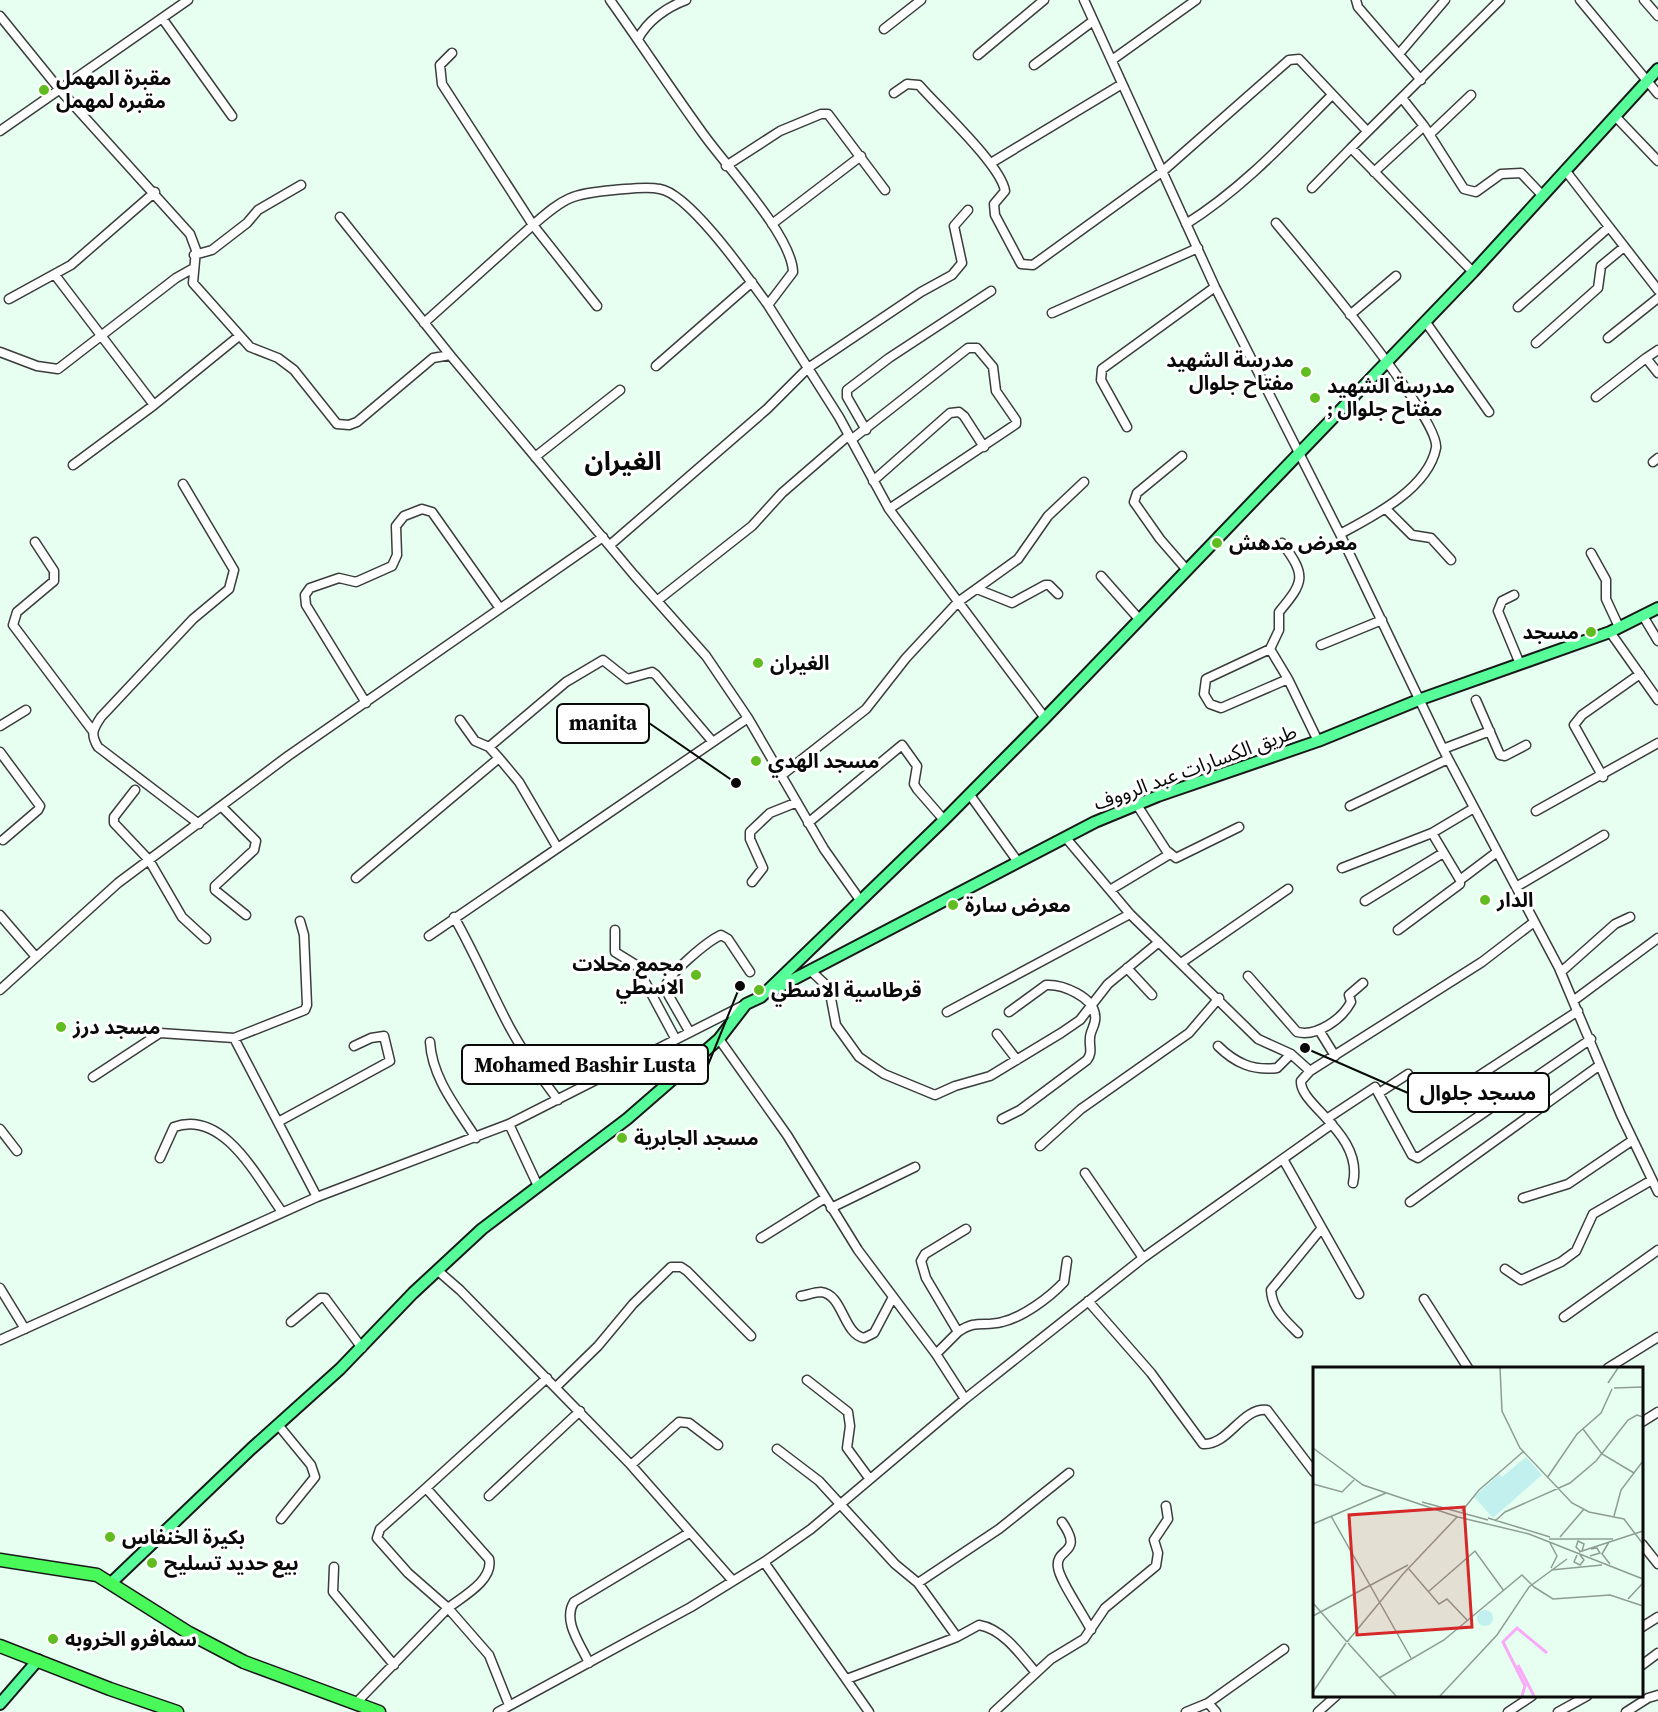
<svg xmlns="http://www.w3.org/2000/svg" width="1658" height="1712" font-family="'Source Serif 4','Noto Sans Arabic',serif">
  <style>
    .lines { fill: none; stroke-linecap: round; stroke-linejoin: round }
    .minor-casing { stroke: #3c3c3c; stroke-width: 11 }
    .major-casing { stroke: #1a1a1a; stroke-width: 14 }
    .highway-casing { stroke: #1a1a1a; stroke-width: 15 }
    .minor { stroke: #fff; stroke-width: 8 }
    .major { stroke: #57fd98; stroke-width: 10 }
    .highway { stroke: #49f959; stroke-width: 12 }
    .poi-dot { fill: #60bc1f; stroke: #fff; stroke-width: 2 }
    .labels { text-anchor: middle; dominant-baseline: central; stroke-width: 6; stroke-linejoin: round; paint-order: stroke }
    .poi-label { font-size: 20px; font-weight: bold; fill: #090909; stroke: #fff; text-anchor: start }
    .street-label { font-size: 20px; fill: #090909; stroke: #fff }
    .district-label { font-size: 26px; font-weight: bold; fill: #090909; stroke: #fff }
    .inset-river { fill: none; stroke: #f8a9f7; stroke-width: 3 }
    .inset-road { fill: none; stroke: #8e9d94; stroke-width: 1.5 }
    .view { fill: #d62828; fill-opacity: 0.15; stroke: #d62828; stroke-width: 3 }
    .inset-edge { fill: none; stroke: #090909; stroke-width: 3 }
    .leader { fill: none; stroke: #090909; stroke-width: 2 }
    .callout-dot { fill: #090909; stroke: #fff; stroke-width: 2 }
    .callout { fill: #fff; stroke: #090909; stroke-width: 2 }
    .callout-label { font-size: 21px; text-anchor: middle; font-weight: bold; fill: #090909 }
  </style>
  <rect width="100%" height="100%" fill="#e6fff1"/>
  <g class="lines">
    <g class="minor-casing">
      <path id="minor" d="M 610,0 C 642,45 672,91 704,135 C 727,167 792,236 793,272 L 768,305 L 839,417 L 889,509 L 1045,718
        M 1084,0 L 1215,287 L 1340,534 L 1443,749 L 1559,968 L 1621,1115 L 1658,1192
        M 1356,0 L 1358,7 L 1421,80
        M 1580,0 L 1658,94
        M 1644,0 L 1658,16
        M 0,16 L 60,90 L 190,234 L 196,250 L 193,283 L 250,347 L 278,358 L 294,370 L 337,424 L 349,425 L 357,422 L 433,358 L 450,355 L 634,575 L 706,656 L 748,718 L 824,849 L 860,900
        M 162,18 L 232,116
        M 884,29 L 921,0
        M 638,39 C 647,21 667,7 686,0
        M 1399,54 L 1445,0
        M 978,55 L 1044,0
        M 1112,60 L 1196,0
        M 1034,65 L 1093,21
        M 894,93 L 907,84 L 919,85 C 938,107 1001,165 1005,191 L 994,204 L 995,215 L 1021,264 L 1033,265 L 1163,171 L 1289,60 L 1299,59 L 1367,131
        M 1402,98 L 1424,126 L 1464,189 L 1476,192 L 1501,174 L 1521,173 L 1542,195
        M 1615,116 L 1658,161
        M 0,131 L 188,0
        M 1430,134 L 1471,95
        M 1351,148 L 1500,0
        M 991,163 L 1122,84
        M 726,166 L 780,131 L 821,114 L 828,114 L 885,190
        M 1565,170 L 1658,290
        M 1374,172 L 1424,126
        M 1312,188 L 1351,148 L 1473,272
        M 340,217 L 450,355
        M 1276,223 C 1302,254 1441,419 1436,448 C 1428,489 1372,517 1340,534
        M 772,224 L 861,156
        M 1186,224 C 1242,189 1286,141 1332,95
        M 194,255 L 212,250 L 247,223 L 258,210 L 301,185
        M 55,275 L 154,405
        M 9,299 L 71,265 L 155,192
        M 597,306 L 533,225 C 565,197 571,194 614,190 C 629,189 646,186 660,189 C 690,194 749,279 768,305
        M 1518,307 L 1609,227
        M 1052,313 L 1198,248
        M 1350,315 L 1396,276
        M 1425,321 L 1489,412
        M 424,323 L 533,225 L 442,84 L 440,65 L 452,53
        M 1608,338 L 1658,298
        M 1536,343 L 1598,288 L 1601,266 L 1624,247
        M 1658,350 L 1646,358 L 1658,373
        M 0,352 L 37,366 L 58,369 L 176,278 L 192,269
        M 656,366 L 752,282
        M 1596,397 L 1646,358
        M 1127,427 L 1101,380 L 1102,369 L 1215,287
        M 866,430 L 847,397 L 847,390 L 889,358 L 991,291
        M 851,440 L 968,348 L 977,348 L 993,367 L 996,391 L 1016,420 L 1016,424 L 889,509
        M 1182,456 L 1137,493 L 1134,502 L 1160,539 L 1186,569
        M 535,457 L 620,390
        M 1653,462 L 1658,458
        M 73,465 L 154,405 L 239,336
        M 873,481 L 950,413 L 959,412 L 964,416 L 984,447
        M 183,484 L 234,570 L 229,589 L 193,619 L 101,717 C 93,729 90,734 98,747 L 199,824
        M 1386,509 L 1412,535 L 1431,538 L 1451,560
        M 35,542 L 54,571 L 54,581 L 17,612 L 13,625 L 92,730
        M 1282,543 C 1307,576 1304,582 1279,612 L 1279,630 L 1270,649 L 1288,679 L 1318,741
        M 610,545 L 767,409 L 808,368 L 921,292 L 952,275 L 962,263 L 954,226 L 968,210
        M 1591,553 L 1606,580 L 1606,599 L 1619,627
        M 1101,576 L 1139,619
        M 977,589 L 1012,603 L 1045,585 L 1049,585 L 1058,594
        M 1514,595 L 1502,601 L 1498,611 L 1520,664
        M 658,600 L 752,526 L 782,493 L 849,435
        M 1643,616 L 1658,641
        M 1610,632 L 1658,700
        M 1321,645 L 1382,620
        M 1270,649 L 1206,679 L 1204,694 L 1210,704 L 1221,708 L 1288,679
        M 1476,700 L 1500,755 L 1505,756 L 1526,745
        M 366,703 L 306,605 L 305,595 L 310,588 L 339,578 L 356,582 L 392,566 L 397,555 L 396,526 L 404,516 L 422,509 L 432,512 L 499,607
        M 460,720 L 475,741 L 489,747 L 499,758
        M 0,726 L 26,710
        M 489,747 L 566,682 L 603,660 L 627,679 L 652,672 L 656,675 L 712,741
        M 1443,749 L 1490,731
        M 0,752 L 40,806 L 38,810 L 3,840
        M 782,775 L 866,709 L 906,658 L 958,602 L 1018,559 L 1048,516 L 1084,482
        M 1603,777 L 1574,725 L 1582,715 L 1640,674
        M 135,790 L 114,817 L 114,823 L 149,860 L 182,917 L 206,939
        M 970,795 L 1018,862
        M 1137,805 L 1166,850 L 1176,858 L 1239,827
        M 1350,806 L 1448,759
        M 222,807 L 256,841 L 254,850 L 215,886 L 215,890 L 246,915
        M 1536,811 L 1658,743
        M 808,823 L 902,745 L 917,766 L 914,784 L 917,789 L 944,820
        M 1066,838 L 1130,914 L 1258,1039 L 1291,1054 L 1310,1071
        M 1342,868 L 1432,833 L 1474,808
        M 356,878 L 499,758 L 519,782 L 557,847
        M 1460,880 L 1497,852
        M 752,882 L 763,868 L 750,839 L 750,832 L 770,813 L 795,803
        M 1516,887 L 1604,835
        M 1110,890 L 1170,854
        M 1365,901 L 1443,853
        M 0,915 L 36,957
        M 454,917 C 474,952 490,990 509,1026 C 523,1052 540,1076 558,1100
        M 615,930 L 615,952 L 636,965 L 675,1038
        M 1398,930 L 1460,884 L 1460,880 L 1432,833
        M 429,936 L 748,718
        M 1181,963 L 1288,889
        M 1127,968 L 1152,995
        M 810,970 L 829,988 L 836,1025 L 859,1057 L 884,1074 L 935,1095 L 955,1086 L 990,1076 L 1061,1033 L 1080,1020 L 1108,984 L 1159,942
        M 1561,972 L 1615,924 L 1630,917
        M 1248,976 L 1297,1032 C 1317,1037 1342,1019 1351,1002 L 1349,995 L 1363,983
        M 0,990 L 118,883 L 288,756 L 603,537
        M 1573,1001 L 1658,938
        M 947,1012 L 1130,914
        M 1319,1030 L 1335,1056
        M 689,1031 L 665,989 C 665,976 708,941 721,935 L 728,939 L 750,972
        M 997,1034 L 1017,1060
        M 234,1038 L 317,1197
        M 719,1039 L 787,1135 L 858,1250 L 936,1354 L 965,1399
        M 430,1042 C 432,1078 457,1108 476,1138
        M 1218,1046 C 1235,1063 1253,1071 1277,1068 L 1291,1054
        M 93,1077 L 160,1033 L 234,1038 L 305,1010 L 307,1005 L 304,935 L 300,921
        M 1474,1079 L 1578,1011
        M 1379,1093 L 1408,1074
        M 1328,1118 L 1375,1087 L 1412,1155 L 1418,1158 L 1591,1039
        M 1002,1119 L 1020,1110 L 1087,1060 C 1093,1052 1089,1047 1090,1038 C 1090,1030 1097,1024 1095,1015 C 1093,997 1063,984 1046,985 L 1009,1012
        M 278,1122 L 390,1061 L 384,1036 L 371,1038 L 354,1046
        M 509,1124 L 538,1186
        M 0,1129 L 17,1151
        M 1040,1146 L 1081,1109 L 1189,1033 L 1219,998
        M 160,1158 L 174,1127 C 224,1109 258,1179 282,1212
        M 1283,1159 L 1359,1294
        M 1085,1173 L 1143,1258
        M 1353,1183 C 1364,1134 1299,1105 1301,1081 L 1310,1071 L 1482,962 L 1534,922
        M 1523,1198 L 1568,1184 L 1633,1140
        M 1410,1202 L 1600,1065
        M 831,1208 L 915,1167
        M 761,1238 L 825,1198
        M 1505,1269 L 1521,1280 L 1561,1262 L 1576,1251 L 1593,1214 L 1652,1180
        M 437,1270 L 460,1290 L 631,1465 L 733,1581
        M 0,1288 L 25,1329
        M 801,1296 C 807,1295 815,1292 821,1292 C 843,1294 843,1334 864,1338 L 874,1333 L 893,1297
        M 1424,1299 L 1468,1368
        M 1088,1301 L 1151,1373 L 1203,1444 C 1228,1446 1242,1407 1267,1410 L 1314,1472
        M 1564,1317 L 1658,1250
        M 291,1322 L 320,1298 L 325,1298 L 362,1348
        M 958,1332 C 977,1319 983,1327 1002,1322 C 1023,1317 1049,1298 1064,1282 L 1067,1261
        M 1298,1333 C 1285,1320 1272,1309 1271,1290 L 1321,1229
        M 0,1340 L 317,1197 L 509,1124 L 746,1004
        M 936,1354 L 958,1332 L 926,1278 L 921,1261 L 925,1254 L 966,1229
        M 1608,1368 L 1658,1337
        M 807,1380 L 848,1412 L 850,1426 L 847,1448 L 869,1478
        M 556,1387 L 598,1346 L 633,1304 L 671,1267 L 681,1267 L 687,1271 L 751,1336
        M 1642,1422 L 1658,1412
        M 279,1426 L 311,1465 L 315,1477 L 281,1519
        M 777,1449 L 819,1481 L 895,1564 L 918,1583 L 999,1529 L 1069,1473
        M 631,1465 L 679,1422 L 689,1423 L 718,1445
        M 426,1488 L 547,1378
        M 489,1496 L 580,1411
        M 1062,1522 C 1085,1555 1055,1547 1058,1567 C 1059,1580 1084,1615 1091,1630
        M 1642,1544 L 1658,1564
        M 764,1562 L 869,1712
        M 334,1567 L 333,1592 L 394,1665
        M 918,1583 L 957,1637 L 979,1625 C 1003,1629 1021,1655 1036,1673
        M 1642,1627 L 1658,1617
        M 589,1663 C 581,1645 562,1621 574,1602 L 689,1533
        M 1642,1665 L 1658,1653
        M 847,1679 L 957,1637
        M 356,1703 L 448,1608 L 408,1573 L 377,1538 L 380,1529 L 426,1488 L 489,1559 C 494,1580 462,1597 448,1608 L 489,1655 L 509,1705
        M 1208,1703 L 1284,1649
        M 498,1712 L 691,1607 L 764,1562 L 811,1529 L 965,1399 L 1143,1258 L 1332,1124
        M 994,1712 L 1051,1659 L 1084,1639 L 1105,1608 L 1156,1566 L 1158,1553 L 1154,1540 L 1168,1519 L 1166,1506
        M 1186,1712 L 1208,1703 L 1216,1712
        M 1318,1712 L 1336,1696
        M 1508,1712 L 1532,1696
        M 1558,1712 L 1587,1696
        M 1626,1712 L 1648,1698 L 1658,1695"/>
    </g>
    <g class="major-casing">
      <path id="major" d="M 773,990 L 1095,822 L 1158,796 L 1318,741 L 1421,699 L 1610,632 L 1658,608
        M 112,1582 L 251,1449 L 340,1369 L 413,1293 L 482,1229 L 627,1119 L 719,1039 L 746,1004 L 761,997 L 944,820 L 1045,718 L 1473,272 L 1658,69
        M 0,1704 L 38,1660"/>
    </g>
    <g class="highway-casing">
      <path id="highway" d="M 0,1560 L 97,1575 L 189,1633 L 244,1662 L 379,1712
        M 0,1646 L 110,1689 L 177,1712"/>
    </g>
    <use href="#minor" class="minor"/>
    <use href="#major" class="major"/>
    <use href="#highway" class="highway"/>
  </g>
  <g class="poi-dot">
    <circle cx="44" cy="90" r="6"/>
    <circle cx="1306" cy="372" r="6"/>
    <circle cx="1315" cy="398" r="6"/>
    <circle cx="1217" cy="543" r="6"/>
    <circle cx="1591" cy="632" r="6"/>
    <circle cx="758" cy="663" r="6"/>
    <circle cx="756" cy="761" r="6"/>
    <circle cx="1485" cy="900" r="6"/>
    <circle cx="953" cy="905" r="6"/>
    <circle cx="696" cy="975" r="6"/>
    <circle cx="759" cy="990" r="6"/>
    <circle cx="61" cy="1027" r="6"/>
    <circle cx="622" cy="1138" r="6"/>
    <circle cx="110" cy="1537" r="6"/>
    <circle cx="152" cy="1563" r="6"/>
    <circle cx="53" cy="1639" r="6"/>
  </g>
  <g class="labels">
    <g class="poi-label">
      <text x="56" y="78">مقبرة المهمل<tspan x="56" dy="23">مقبره لمهمل</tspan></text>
      <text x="1294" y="360" text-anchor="end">مدرسة الشهيد<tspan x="1294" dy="23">مفتاح جلوال</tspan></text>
      <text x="1327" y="386">مدرسة الشهيد<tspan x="1327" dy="23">; مفتاح جلوال</tspan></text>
      <text x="1229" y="543">معرض مدهش</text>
      <text x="1579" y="632" text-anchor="end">مسجد</text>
      <text x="770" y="663">الغيران</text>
      <text x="768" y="761">مسجد الهدي</text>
      <text x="1497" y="900">الدار</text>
      <text x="965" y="905">معرض سارة</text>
      <text x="684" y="964" text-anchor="end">مجمع محلات<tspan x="684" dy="23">الاسطي</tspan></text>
      <text x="771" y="990">قرطاسية الاسطي</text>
      <text x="73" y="1027">مسجد درز</text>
      <text x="634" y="1138">مسجد الجابرية</text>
      <text x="122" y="1537">بكيرة الخنفاس</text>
      <text x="164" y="1563">بيع حديد تسليح</text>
      <text x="65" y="1639">سمافرو الخروبه</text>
    </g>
    <g class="street-label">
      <text transform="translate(1195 767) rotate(-20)">طريق الكسارات عبد الرووف</text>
    </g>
    <g class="district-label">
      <text x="623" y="461">الغيران</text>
    </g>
  </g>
  <g transform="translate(1313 1367)">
    <rect width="330" height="330" fill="#e6fff1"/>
    <path d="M 213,90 L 229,108 L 180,151 L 161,130 L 186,107 L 189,110 ZM164 251a8 8 0 1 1 16 0a8 8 0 1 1-16 0Z" fill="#c2f0ef"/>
    <path class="inset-river" d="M 205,298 L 221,329M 209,329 L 212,319 L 190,275 L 204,261 L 234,286"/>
    <path class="inset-road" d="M 187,1 L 189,44 L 207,81 L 259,136 L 276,145 L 311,152 L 330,177M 295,16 L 305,1M 301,21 L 330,20M 270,62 L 289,87 L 321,106M 0,81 L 50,118 L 145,150 L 216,167 L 330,212M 234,111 L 264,67 L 288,46 L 299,22M 0,117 L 29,125 L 41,113M 109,135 L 175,153M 149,144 L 166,123 L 211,84M 18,149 L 98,291M 301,149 L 308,123 L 330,94M 175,151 L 237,170M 182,154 L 192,145 L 257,116 L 283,94 L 315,53 L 324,48 L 330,50M 0,157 L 73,126M 247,170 L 271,142M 236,172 L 300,172M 296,175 L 289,187 L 297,197M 237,176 L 244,189 L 238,201M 267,184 L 263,180 L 265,174 L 271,177 L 269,184M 266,185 L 330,164M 264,188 L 261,195 L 267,198 L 271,193 L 267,188M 277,189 L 287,186 L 284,181 L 278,182M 96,202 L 126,237 L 134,232 L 155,254M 238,203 L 289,198M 221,220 L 240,232 L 297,228 L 330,239M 115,225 L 162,184 L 191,224M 315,232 L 330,216M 0,236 L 34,275M 0,249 L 95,198M 34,275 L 90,207 L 144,150M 35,276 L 83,329M 66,311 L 131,273 L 209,208 L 222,221M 0,325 L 33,276M 127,329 L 184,268 L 216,220 L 254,192"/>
    <path class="view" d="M 151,140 L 159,260 L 44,268 L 36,148 Z"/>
    <rect width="330" height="330" class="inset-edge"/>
  </g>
  <path class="leader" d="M736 783L649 723M740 986L708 1065M1305 1048L1408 1093"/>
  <g class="callout-dot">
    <circle cx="736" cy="783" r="6"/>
    <circle cx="740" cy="986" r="6"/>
    <circle cx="1305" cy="1048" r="6"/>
  </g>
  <g class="callout">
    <rect x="557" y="704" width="92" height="39" rx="6"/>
    <rect x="462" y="1045" width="246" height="39" rx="6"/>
    <rect x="1408" y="1073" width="141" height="39" rx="6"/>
  </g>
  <g class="callout-label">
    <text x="603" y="730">manita</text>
    <text x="585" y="1072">Mohamed Bashir Lusta</text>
    <text x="1478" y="1100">مسجد جلوال</text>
  </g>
</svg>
